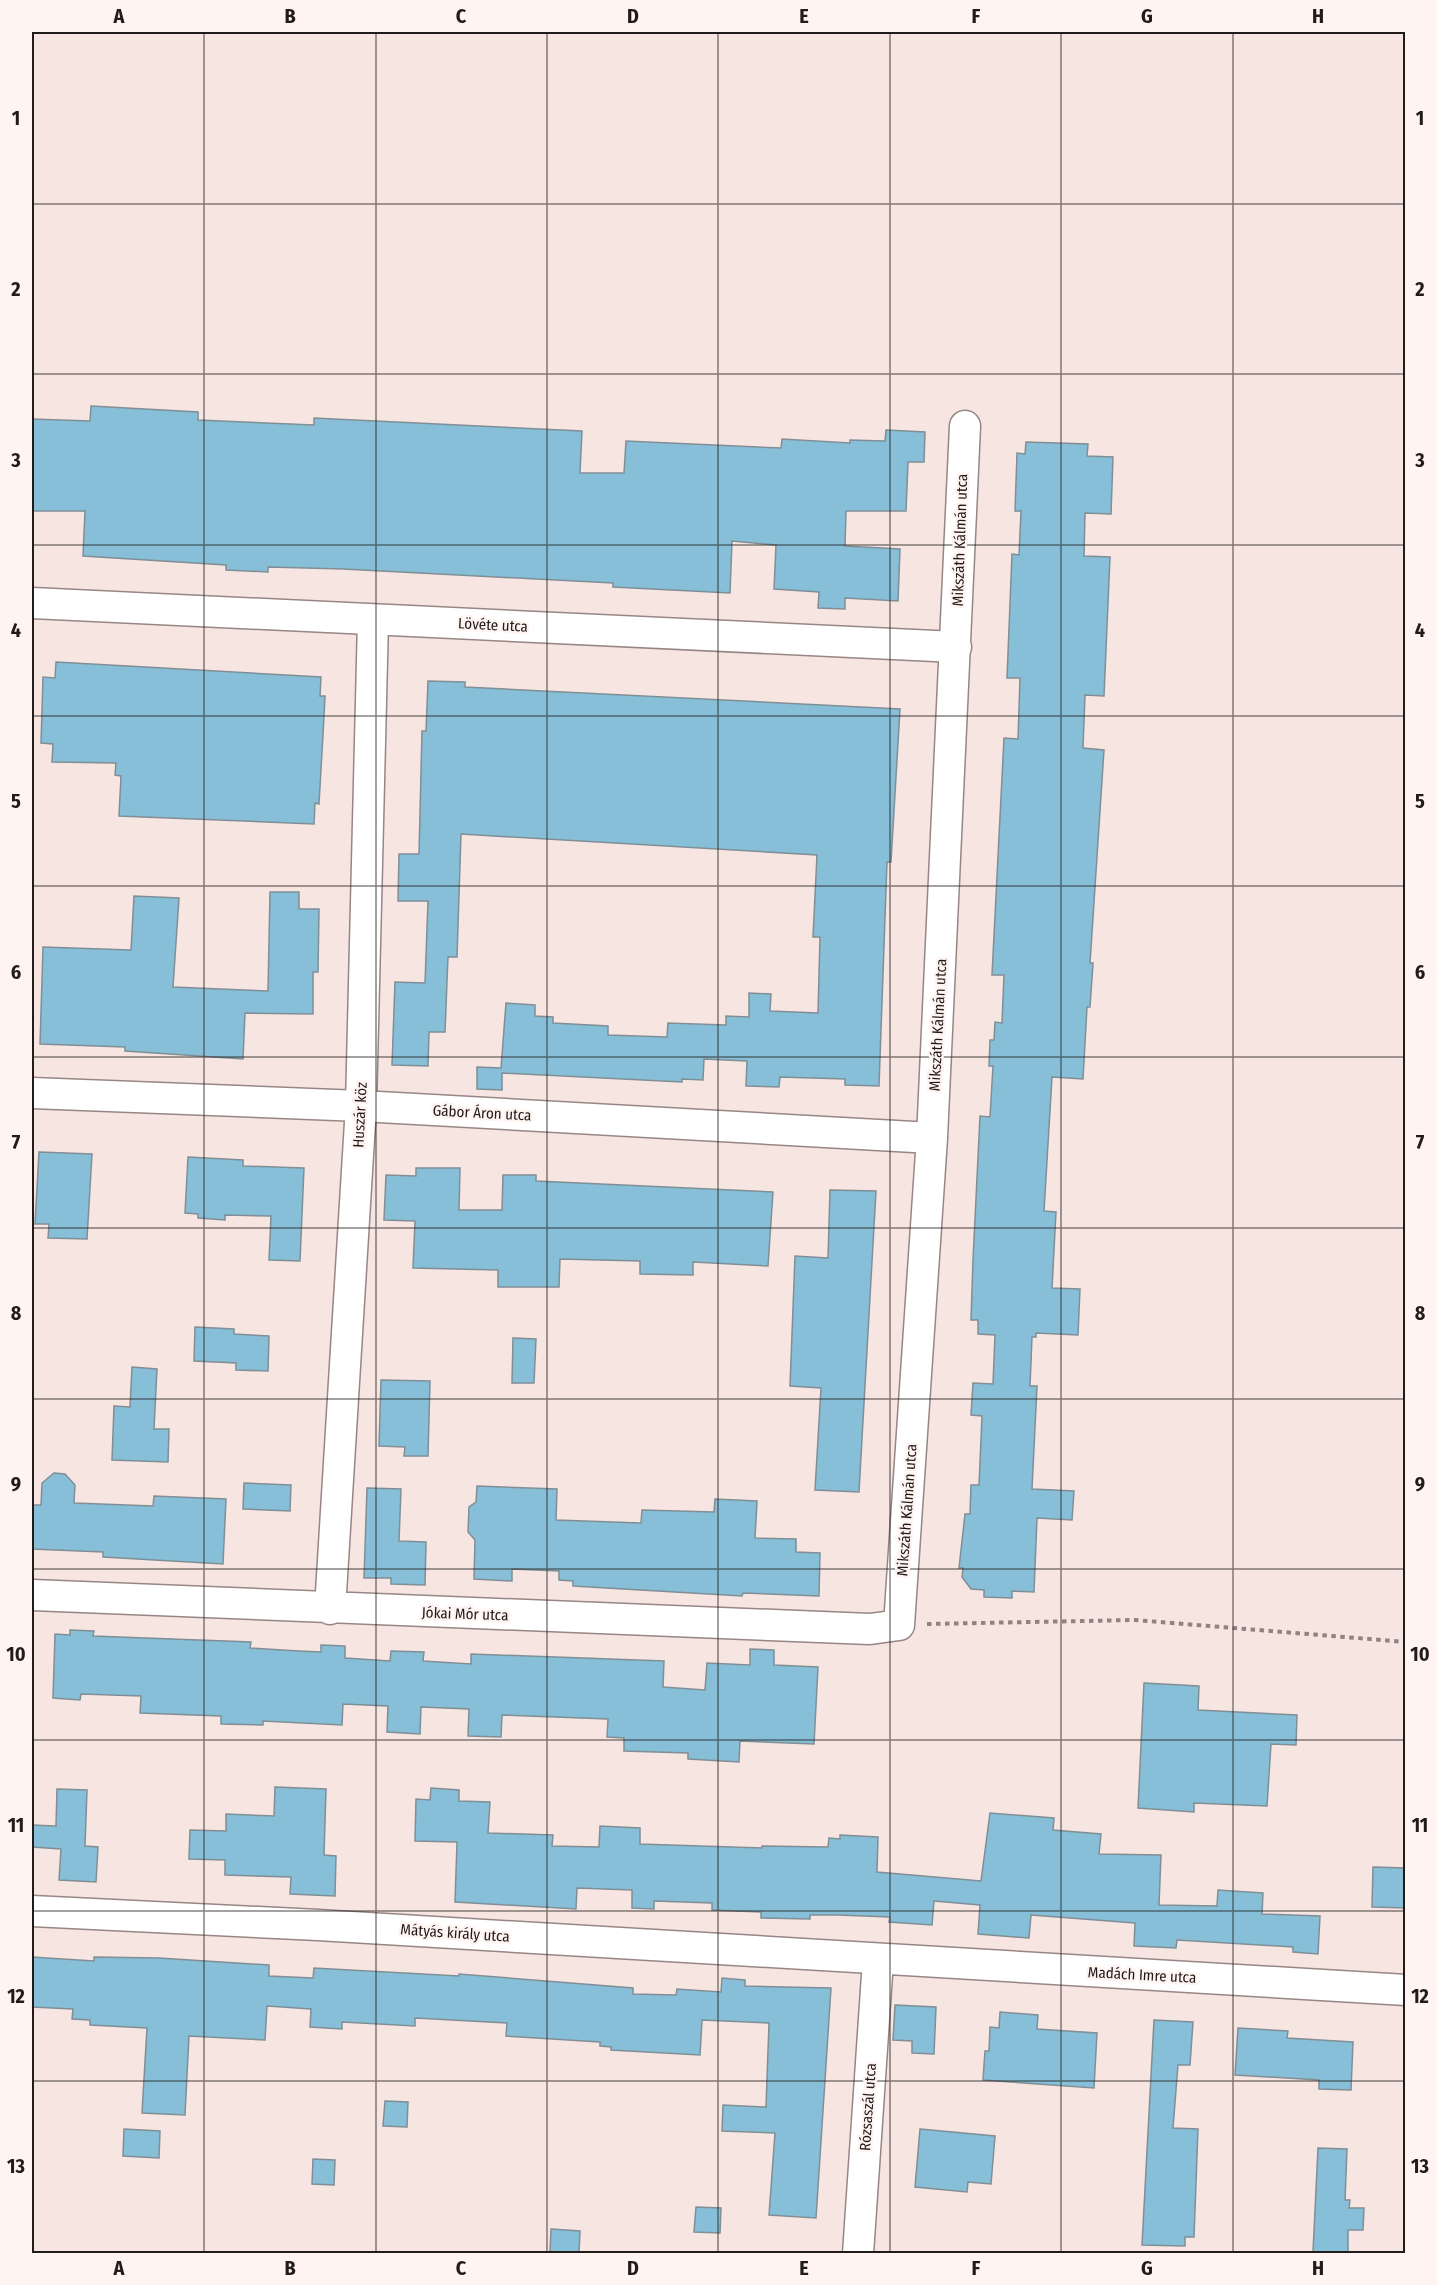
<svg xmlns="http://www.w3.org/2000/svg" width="1437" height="2285" font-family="'Fira Sans Condensed',sans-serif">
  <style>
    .building { fill: #87bed8; stroke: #808f96; stroke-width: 1.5 }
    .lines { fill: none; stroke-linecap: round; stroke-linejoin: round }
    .street-casing { stroke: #968684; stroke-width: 33 }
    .path { stroke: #8f8381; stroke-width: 4; stroke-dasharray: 4.5 4.5; stroke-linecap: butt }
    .street { stroke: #fff; stroke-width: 30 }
    .grid { fill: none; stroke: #211b1a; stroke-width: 1.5; stroke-opacity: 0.55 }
    .labels { text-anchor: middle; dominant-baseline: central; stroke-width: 5; stroke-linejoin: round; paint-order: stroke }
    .street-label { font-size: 15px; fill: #211b1a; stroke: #fff4f2 }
    .neatline { fill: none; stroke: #211b1a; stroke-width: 2 }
    .grid-label { font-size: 20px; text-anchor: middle; font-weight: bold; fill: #211b1a }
  </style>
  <rect width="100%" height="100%" fill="#f7e5e2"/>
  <path class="building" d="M 91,406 L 198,412 L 198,420 L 314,425 L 314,418 L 582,431 L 580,473 L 624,473 L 626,441 L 781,448 L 782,439 L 850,443 L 850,440 L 885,441 L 886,430 L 925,432 L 924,462 L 908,462 L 906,511 L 846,511 L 845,546 L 900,549 L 898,601 L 845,598 L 845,609 L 818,608 L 819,592 L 774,589 L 776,545 L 732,541 L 730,593 L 613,587 L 613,583 L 343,569 L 268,567 L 268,572 L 226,570 L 226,565 L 83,556 L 85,511 L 32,511 L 32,419 L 90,421 Z
    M 1026,442 L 1088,444 L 1087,456 L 1113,457 L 1111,514 L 1085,513 L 1084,556 L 1110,557 L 1104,696 L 1085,695 L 1083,748 L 1104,750 L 1090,963 L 1093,963 L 1090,1007 L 1087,1007 L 1083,1079 L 1052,1077 L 1044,1211 L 1056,1212 L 1052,1288 L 1080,1289 L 1078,1335 L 1036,1333 L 1036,1337 L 1032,1337 L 1030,1386 L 1037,1386 L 1032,1489 L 1074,1491 L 1072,1520 L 1037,1518 L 1034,1592 L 1012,1591 L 1012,1598 L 984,1597 L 984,1590 L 971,1589 L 962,1577 L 963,1568 L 959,1568 L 965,1514 L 970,1514 L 971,1485 L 979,1485 L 982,1416 L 971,1415 L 973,1383 L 993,1384 L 995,1335 L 978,1334 L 978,1320 L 971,1320 L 973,1260 L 980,1116 L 990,1117 L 993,1066 L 989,1066 L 990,1040 L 994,1040 L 995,1022 L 1002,1023 L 1004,975 L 992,975 L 1004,738 L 1018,739 L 1020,678 L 1007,678 L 1012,554 L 1019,555 L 1021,511 L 1015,511 L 1017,453 L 1025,454 Z
    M 56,662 L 321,677 L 320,696 L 325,696 L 323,735 L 319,804 L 315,803 L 314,824 L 119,816 L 121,776 L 115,775 L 116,763 L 52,762 L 53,744 L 41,743 L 43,677 L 55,678 Z
    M 428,681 L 465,682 L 465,687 L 900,709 L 891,862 L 887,862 L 879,1086 L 845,1085 L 845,1079 L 780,1077 L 779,1087 L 746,1086 L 747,1061 L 704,1059 L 703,1080 L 682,1079 L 682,1082 L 502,1073 L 502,1090 L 477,1089 L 477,1067 L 501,1068 L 506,1003 L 535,1005 L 535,1016 L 553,1017 L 553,1023 L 608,1026 L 608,1035 L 667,1037 L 668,1023 L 726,1025 L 726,1016 L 749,1017 L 749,993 L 771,994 L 770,1011 L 818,1013 L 820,937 L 813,937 L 817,855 L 461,834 L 457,957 L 448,957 L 445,1032 L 429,1032 L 428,1066 L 392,1065 L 395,982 L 425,983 L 428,901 L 398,901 L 399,854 L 419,854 L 422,731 L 426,731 Z
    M 270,892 L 299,892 L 299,909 L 319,909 L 318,972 L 313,972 L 313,1014 L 245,1013 L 243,1059 L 125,1051 L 125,1047 L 40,1044 L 43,947 L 131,950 L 134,896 L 179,898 L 173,987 L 268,991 Z
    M 39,1152 L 92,1154 L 87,1239 L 48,1238 L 49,1224 L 35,1224 Z
    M 188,1157 L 243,1160 L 243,1166 L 304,1168 L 300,1261 L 269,1260 L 271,1216 L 225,1215 L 225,1220 L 198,1218 L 198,1214 L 185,1213 Z
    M 416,1168 L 460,1168 L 459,1210 L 502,1210 L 503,1175 L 536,1175 L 536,1181 L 773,1192 L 768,1266 L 693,1262 L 693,1275 L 640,1274 L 640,1261 L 560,1259 L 559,1287 L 498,1287 L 498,1270 L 413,1268 L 415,1221 L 384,1220 L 386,1175 L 416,1176 Z
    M 830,1190 L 876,1191 L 859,1492 L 815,1490 L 821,1388 L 790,1386 L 795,1256 L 828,1258 Z
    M 195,1327 L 234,1329 L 234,1334 L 269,1336 L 268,1371 L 236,1370 L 236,1363 L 194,1361 Z
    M 513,1338 L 536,1339 L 534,1383 L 512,1383 Z
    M 132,1367 L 157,1369 L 154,1429 L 169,1429 L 168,1462 L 112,1460 L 114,1406 L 130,1407 Z
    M 381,1380 L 430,1381 L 428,1456 L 404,1456 L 405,1447 L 379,1446 Z
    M 54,1473 L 65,1474 L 75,1485 L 74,1503 L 153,1506 L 154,1496 L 226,1499 L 223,1564 L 103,1557 L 103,1552 L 32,1549 L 32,1505 L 41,1505 L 42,1483 Z
    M 244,1483 L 291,1485 L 290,1511 L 243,1509 Z
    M 477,1486 L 557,1489 L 556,1520 L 641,1523 L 642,1510 L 714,1512 L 715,1499 L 757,1501 L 755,1538 L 796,1539 L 796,1552 L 820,1553 L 819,1596 L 743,1593 L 742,1596 L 573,1586 L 573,1581 L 559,1580 L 559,1571 L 512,1569 L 512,1581 L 474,1579 L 475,1540 L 468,1532 L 469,1507 L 476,1502 Z
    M 367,1488 L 401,1489 L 399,1541 L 426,1542 L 425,1585 L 391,1584 L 391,1578 L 364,1578 Z
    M 70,1630 L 94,1631 L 93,1636 L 251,1642 L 250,1648 L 299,1651 L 321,1652 L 321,1645 L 345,1646 L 345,1658 L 390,1661 L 391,1651 L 424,1652 L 423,1661 L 471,1664 L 471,1654 L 664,1661 L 663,1687 L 705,1690 L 707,1663 L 750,1665 L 750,1649 L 774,1650 L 774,1665 L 818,1667 L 814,1744 L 740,1741 L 739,1762 L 688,1759 L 688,1753 L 624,1751 L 624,1738 L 607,1737 L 608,1719 L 502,1715 L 501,1737 L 468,1736 L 469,1709 L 421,1707 L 420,1734 L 387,1732 L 388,1706 L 343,1704 L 342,1725 L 263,1721 L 263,1725 L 221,1724 L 221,1716 L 140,1713 L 141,1696 L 81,1694 L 80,1700 L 53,1698 L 55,1634 L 70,1635 Z
    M 1144,1683 L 1199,1686 L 1198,1710 L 1297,1715 L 1296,1745 L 1271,1744 L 1267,1806 L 1194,1803 L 1194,1812 L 1138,1808 Z
    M 275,1787 L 326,1789 L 324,1855 L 336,1856 L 335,1896 L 290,1894 L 291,1877 L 225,1875 L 225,1860 L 189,1859 L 190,1830 L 226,1831 L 226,1814 L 274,1816 Z
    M 431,1788 L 459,1790 L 459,1801 L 490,1802 L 488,1833 L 553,1835 L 552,1846 L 599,1847 L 600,1826 L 640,1828 L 640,1844 L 762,1848 L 762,1846 L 828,1847 L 829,1838 L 840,1839 L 840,1835 L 878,1837 L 877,1872 L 981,1881 L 990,1813 L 1054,1818 L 1053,1830 L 1101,1834 L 1099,1854 L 1161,1855 L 1159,1905 L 1217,1906 L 1218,1890 L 1263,1893 L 1262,1914 L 1320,1916 L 1318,1954 L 1293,1952 L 1293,1947 L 1177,1940 L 1176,1948 L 1134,1946 L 1135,1923 L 1031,1915 L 1029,1938 L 978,1934 L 980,1905 L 934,1901 L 932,1925 L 889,1922 L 890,1917 L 837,1915 L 810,1915 L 810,1919 L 761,1918 L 761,1912 L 712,1910 L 712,1903 L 654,1901 L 654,1909 L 632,1908 L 632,1890 L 577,1888 L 576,1909 L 455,1902 L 457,1842 L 415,1841 L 416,1799 L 430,1800 Z
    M 57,1789 L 87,1790 L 85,1846 L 98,1847 L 96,1882 L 59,1880 L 61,1849 L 32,1847 L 32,1825 L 56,1826 Z
    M 1373,1867 L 1406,1868 L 1406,1908 L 1372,1907 Z
    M 32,1957 L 94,1961 L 94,1957 L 159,1958 L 269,1965 L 269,1976 L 313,1978 L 314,1968 L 459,1976 L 459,1974 L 633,1988 L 633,1994 L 676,1995 L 677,1989 L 721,1992 L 722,1978 L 745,1980 L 745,1986 L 831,1988 L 816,2218 L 769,2215 L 775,2133 L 722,2131 L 723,2105 L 766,2107 L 769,2023 L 702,2020 L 700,2055 L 611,2050 L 611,2047 L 600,2046 L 600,2042 L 506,2036 L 507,2023 L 415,2018 L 415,2026 L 342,2022 L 342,2029 L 310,2027 L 311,2009 L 267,2006 L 265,2040 L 189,2036 L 185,2115 L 142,2113 L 147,2028 L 90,2025 L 90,2020 L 72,2019 L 73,2009 L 32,2007 Z
    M 895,2005 L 936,2007 L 934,2054 L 912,2053 L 912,2041 L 893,2040 Z
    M 1000,2012 L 1038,2015 L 1037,2029 L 1097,2033 L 1094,2088 L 983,2080 L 985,2051 L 989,2051 L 990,2027 L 999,2028 Z
    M 1154,2020 L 1193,2022 L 1190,2065 L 1178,2065 L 1173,2128 L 1198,2129 L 1194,2237 L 1185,2237 L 1185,2246 L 1142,2245 Z
    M 1238,2028 L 1288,2031 L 1287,2038 L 1353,2042 L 1351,2090 L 1319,2089 L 1319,2080 L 1235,2075 Z
    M 385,2101 L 408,2102 L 407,2127 L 383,2126 Z
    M 124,2129 L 160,2131 L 159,2158 L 123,2156 Z
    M 920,2129 L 995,2136 L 991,2184 L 968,2182 L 967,2192 L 915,2187 Z
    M 1318,2148 L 1347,2149 L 1345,2200 L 1350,2200 L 1349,2208 L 1364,2208 L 1363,2230 L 1348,2230 L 1348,2253 L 1313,2252 Z
    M 313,2159 L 335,2160 L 334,2185 L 312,2184 Z
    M 696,2207 L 721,2208 L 720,2233 L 694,2232 Z
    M 551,2229 L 580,2231 L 579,2253 L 550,2252 Z"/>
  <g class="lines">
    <g class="street-casing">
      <path id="street" d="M 32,603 L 956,647
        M 32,1093 L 361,1106 L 932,1138
        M 32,1595 L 870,1629 L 899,1625 L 932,1138 L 965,426
        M 330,1609 L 361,1106 L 373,620
        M 32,1911 L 318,1925 L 1406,1990
        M 858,2254 L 878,1960"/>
    </g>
    <path class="path" d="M 927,1624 L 1135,1620 L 1406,1642"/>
    <use href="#street" class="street"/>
  </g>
  <path class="grid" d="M 204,32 L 204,2254M 376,32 L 376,2254M 547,32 L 547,2254M 718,32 L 718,2254M 890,32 L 890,2254M 1061,32 L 1061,2254M 1233,32 L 1233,2254M 32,204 L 1406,204M 32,374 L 1406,374M 32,545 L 1406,545M 32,716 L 1406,716M 32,886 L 1406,886M 32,1057 L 1406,1057M 32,1228 L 1406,1228M 32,1399 L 1406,1399M 32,1569 L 1406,1569M 32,1740 L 1406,1740M 32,1911 L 1406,1911M 32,2081 L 1406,2081"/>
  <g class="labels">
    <g class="street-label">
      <text transform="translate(960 540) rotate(-88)">Mikszáth Kálmán utca</text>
      <text transform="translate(493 625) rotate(3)">Lövéte utca</text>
      <text transform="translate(938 1025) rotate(-87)">Mikszáth Kálmán utca</text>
      <text transform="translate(482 1113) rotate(3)">Gábor Áron utca</text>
      <text transform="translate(360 1115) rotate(-87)">Huszár köz</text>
      <text transform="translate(907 1510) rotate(-86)">Mikszáth Kálmán utca</text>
      <text transform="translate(465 1614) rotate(2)">Jókai Mór utca</text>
      <text transform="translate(455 1933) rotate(4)">Mátyás király utca</text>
      <text transform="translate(1142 1975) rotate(3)">Madách Imre utca</text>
      <text transform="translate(868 2107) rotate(-86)">Rózsaszál utca</text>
    </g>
  </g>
  <rect width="1437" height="2285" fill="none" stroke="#fff4f2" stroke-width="66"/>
  <rect x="33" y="33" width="1371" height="2219" class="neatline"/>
  <g class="grid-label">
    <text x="119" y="23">A</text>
    <text x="290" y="23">B</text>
    <text x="461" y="23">C</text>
    <text x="633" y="23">D</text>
    <text x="804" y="23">E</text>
    <text x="976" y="23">F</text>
    <text x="1147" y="23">G</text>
    <text x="1318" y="23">H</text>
    <text x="16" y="125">1</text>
    <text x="1420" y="125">1</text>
    <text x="16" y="296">2</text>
    <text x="1420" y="296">2</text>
    <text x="16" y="467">3</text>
    <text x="1420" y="467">3</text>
    <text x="16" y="637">4</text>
    <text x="1420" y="637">4</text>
    <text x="16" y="808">5</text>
    <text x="1420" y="808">5</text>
    <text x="16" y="979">6</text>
    <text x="1420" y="979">6</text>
    <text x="16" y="1149">7</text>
    <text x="1420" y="1149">7</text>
    <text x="16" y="1320">8</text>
    <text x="1420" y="1320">8</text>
    <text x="16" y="1491">9</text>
    <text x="1420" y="1491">9</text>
    <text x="16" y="1661">10</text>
    <text x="1420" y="1661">10</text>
    <text x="16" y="1832">11</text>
    <text x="1420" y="1832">11</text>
    <text x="16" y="2003">12</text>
    <text x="1420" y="2003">12</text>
    <text x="16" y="2173">13</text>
    <text x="1420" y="2173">13</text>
    <text x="119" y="2275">A</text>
    <text x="290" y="2275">B</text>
    <text x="461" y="2275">C</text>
    <text x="633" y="2275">D</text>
    <text x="804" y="2275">E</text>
    <text x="976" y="2275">F</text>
    <text x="1147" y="2275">G</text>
    <text x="1318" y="2275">H</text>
  </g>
</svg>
